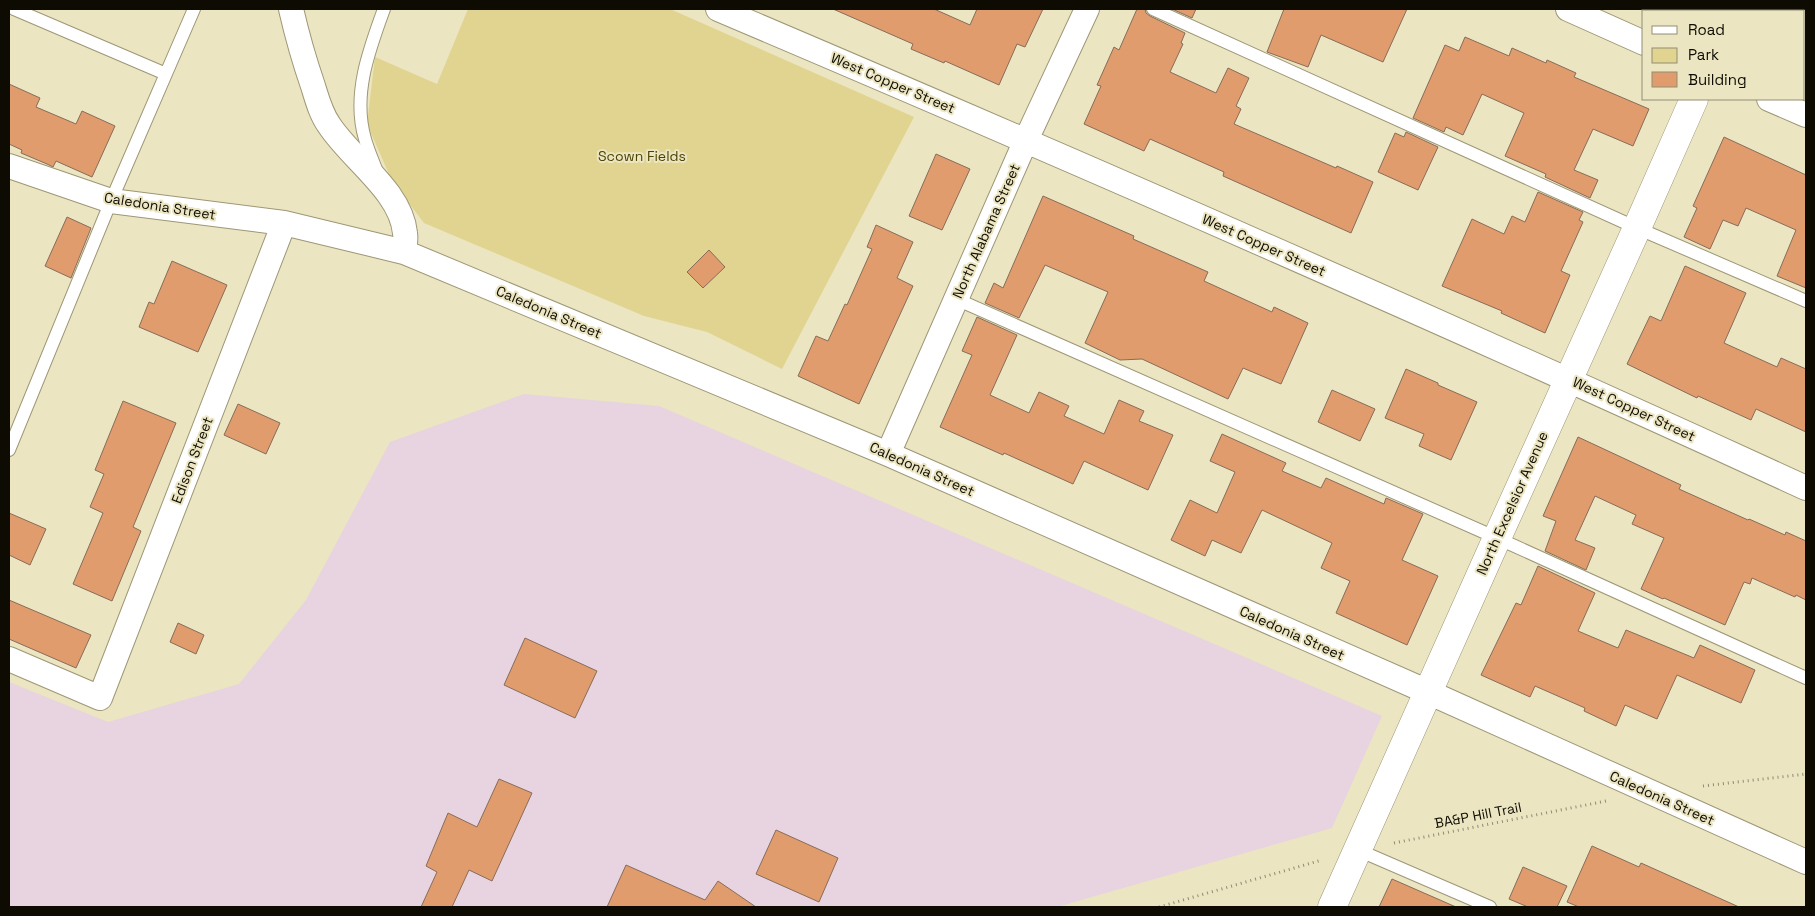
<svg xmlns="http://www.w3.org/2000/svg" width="1815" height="916" font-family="'Space Grotesk',sans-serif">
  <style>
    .industrial { fill: #e8d3e0 }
    .green { fill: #e1d490 }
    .building { fill: #e09c6d; stroke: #886c59 }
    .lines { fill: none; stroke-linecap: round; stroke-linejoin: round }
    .service-casing { stroke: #9d9776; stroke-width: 14 }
    .minor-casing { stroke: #9d9776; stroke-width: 26 }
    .tertiary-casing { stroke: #9d9776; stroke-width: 29 }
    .path { stroke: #908c73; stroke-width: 3; stroke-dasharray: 1 4; stroke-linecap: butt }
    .service { stroke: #fff; stroke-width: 12 }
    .minor { stroke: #fff; stroke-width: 24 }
    .tertiary { stroke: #fff; stroke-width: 28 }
    .labels { text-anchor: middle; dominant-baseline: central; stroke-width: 4; stroke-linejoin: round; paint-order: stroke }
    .street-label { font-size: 14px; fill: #0e0c02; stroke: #ebe5c2 }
    .park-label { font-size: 14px; fill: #4e4300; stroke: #ebe5c2 }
  </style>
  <rect width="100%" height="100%" fill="#ebe5c2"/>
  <path class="industrial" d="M 524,394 L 659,406 L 1382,716 L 1332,828 L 1057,907 L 9,907 L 9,682 L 108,722 L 239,684 L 306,600 L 390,442 Z"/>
  <path class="green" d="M 468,9 L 670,9 L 914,117 L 782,369 L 707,332 L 644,316 L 424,223 L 392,181 L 367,124 L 375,57 L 437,84 Z"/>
  <path class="building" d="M 833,9 L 934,9 L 970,25 L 977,9 L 1043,9 L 1025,47 L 1017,44 L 999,85 L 945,61 L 944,63 L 911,49 L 913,44 Z
    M 1137,9 L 1145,9 L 1146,13 L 1150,16 L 1185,33 L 1181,43 L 1183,44 L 1170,72 L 1216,93 L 1228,68 L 1249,78 L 1236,106 L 1241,109 L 1234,124 L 1336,168 L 1337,166 L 1373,182 L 1351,233 L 1223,176 L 1224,172 L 1150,139 L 1144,151 L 1084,124 L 1101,86 L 1097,85 L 1114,47 L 1119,50 Z
    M 1172,9 L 1196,9 L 1192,18 Z
    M 1284,9 L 1407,9 L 1383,62 L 1321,35 L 1308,67 L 1267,52 Z
    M 1465,37 L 1509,56 L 1512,48 L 1546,63 L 1547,60 L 1576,73 L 1574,77 L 1649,109 L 1633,146 L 1593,129 L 1574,170 L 1598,180 L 1590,198 L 1545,177 L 1546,174 L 1505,156 L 1524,113 L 1482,94 L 1463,135 L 1446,127 L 1444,132 L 1413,118 L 1445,45 L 1459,51 Z
    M 9,84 L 40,98 L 36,107 L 76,124 L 82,111 L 115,126 L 92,177 L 56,161 L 53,167 L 47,164 L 21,153 L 22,150 L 9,144 Z
    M 1406,132 L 1438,147 L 1418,190 L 1378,172 L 1395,133 L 1404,137 Z
    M 1724,137 L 1806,175 L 1806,288 L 1777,276 L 1796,230 L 1746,208 L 1738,226 L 1723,220 L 1710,249 L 1684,237 L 1697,208 L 1693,206 Z
    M 936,154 L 970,169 L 942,230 L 909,216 Z
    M 1538,192 L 1583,212 L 1579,220 L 1583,222 L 1561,271 L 1570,275 L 1545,333 L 1501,313 L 1502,311 L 1442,286 L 1472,219 L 1504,234 L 1512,216 L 1525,222 Z
    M 1043,196 L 1134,236 L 1133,239 L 1208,272 L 1204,281 L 1272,312 L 1274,307 L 1308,323 L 1281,384 L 1243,368 L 1228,399 L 1142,359 L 1120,360 L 1085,343 L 1108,292 L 1045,265 L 1019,318 L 985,303 L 994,283 L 1003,288 Z
    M 67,217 L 91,228 L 71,278 L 45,266 Z
    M 876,225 L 913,242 L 897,278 L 913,286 L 859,404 L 798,376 L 816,336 L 828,341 L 845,304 L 847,305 L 872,249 L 867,247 Z
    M 709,250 L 725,267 L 703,288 L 687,272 Z
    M 172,261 L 227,285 L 198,352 L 139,327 L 149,302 L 154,304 Z
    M 1685,266 L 1746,293 L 1724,343 L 1777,367 L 1781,358 L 1806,369 L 1806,432 L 1756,409 L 1751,420 L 1698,396 L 1697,398 L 1627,364 L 1650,316 L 1661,321 Z
    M 977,317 L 1017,335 L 990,395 L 1029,413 L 1039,392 L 1069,406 L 1064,416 L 1104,434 L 1119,400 L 1144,411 L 1139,421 L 1173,435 L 1148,490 L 1084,461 L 1073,484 L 1004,453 L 1003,455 L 940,427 L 972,355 L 962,351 Z
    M 1406,369 L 1438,383 L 1438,385 L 1477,402 L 1451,460 L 1419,446 L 1424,434 L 1385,418 Z
    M 1332,390 L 1375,409 L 1360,441 L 1318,422 Z
    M 123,401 L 176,423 L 133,527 L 141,531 L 112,601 L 73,584 L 103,513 L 90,507 L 104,474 L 95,470 Z
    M 238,404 L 280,423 L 266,454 L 224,435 Z
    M 1222,434 L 1286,463 L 1282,471 L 1321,488 L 1326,478 L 1384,504 L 1386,498 L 1423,514 L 1402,560 L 1438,576 L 1407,645 L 1336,613 L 1350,581 L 1321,568 L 1332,543 L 1262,510 L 1241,553 L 1212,540 L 1205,556 L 1171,540 L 1190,500 L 1217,513 L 1235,472 L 1210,461 Z
    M 1578,437 L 1681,485 L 1679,489 L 1748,520 L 1749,519 L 1785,535 L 1786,532 L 1806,541 L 1806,600 L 1796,595 L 1795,597 L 1752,578 L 1750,584 L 1744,582 L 1725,625 L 1664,598 L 1663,599 L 1641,589 L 1664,538 L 1632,524 L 1636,515 L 1595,496 L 1575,540 L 1595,548 L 1586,570 L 1545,551 L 1556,521 L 1543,516 Z
    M 9,513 L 46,529 L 30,565 L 9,555 Z
    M 1538,566 L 1595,593 L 1578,631 L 1618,648 L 1626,630 L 1694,658 L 1700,645 L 1755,670 L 1741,703 L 1677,675 L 1657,719 L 1625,705 L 1616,726 L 1584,711 L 1585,708 L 1535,686 L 1530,697 L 1481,675 L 1516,603 L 1521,605 Z
    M 9,600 L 91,635 L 76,668 L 9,639 Z
    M 178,623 L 204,635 L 196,654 L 170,642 Z
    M 525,638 L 597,671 L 575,718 L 504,685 Z
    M 499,779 L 532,793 L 492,881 L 469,870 L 452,907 L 421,907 L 437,872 L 426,866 L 448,813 L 477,827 Z
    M 776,830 L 838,858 L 819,902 L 756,874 Z
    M 1592,846 L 1639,867 L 1641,863 L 1739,907 L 1579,907 L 1567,902 Z
    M 626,865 L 705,900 L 718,881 L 756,907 L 607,907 Z
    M 1523,867 L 1567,886 L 1557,907 L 1528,907 L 1509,899 Z
    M 1392,879 L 1456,907 L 1379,907 Z"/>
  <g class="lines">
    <g class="service-casing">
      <path id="service" d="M 14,9 L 166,74
        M 1153,9 L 1637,228 L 1806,301
        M 377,172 C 373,161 368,150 365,139 C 352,95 369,50 384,9
        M 956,299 L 1497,538 L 1806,678
        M 9,450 L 111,201 L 194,9
        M 1358,850 L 1490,907"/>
    </g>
    <g class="minor-casing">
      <path id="minor" d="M 291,9 C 297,35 304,60 313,86 C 317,99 321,114 329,125 C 351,159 401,191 405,233 C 406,239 405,246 404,252
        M 718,9 C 1083,164 1446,323 1806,488
        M 1568,9 L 1644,43
        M 1769,99 L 1806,115
        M 9,166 L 111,201 L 284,223 L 404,252 L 888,454 L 1428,692 L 1806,862
        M 888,454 L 1026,140 L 1087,9
        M 9,659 L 100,698 L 284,223"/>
    </g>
    <g class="tertiary-casing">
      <path id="tertiary" d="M 1733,11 L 1734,9
        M 1332,907 L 1497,538 L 1637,228 L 1694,99"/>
    </g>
    <path class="path" d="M 1703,786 L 1806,774
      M 1394,843 L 1606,801
      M 1159,907 L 1322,860"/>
    <use href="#service" class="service"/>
    <use href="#minor" class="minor"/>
    <use href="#tertiary" class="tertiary"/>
  </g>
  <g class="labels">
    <g class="street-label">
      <text transform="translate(893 83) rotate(23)">West Copper Street</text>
      <text transform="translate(160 206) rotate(9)">Caledonia Street</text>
      <text transform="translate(986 231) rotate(-66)">North Alabama Street</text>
      <text transform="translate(1264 245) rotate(24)">West Copper Street</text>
      <text transform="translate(549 312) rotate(23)">Caledonia Street</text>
      <text transform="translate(1634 409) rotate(25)">West Copper Street</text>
      <text transform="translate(192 460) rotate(-69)">Edison Street</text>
      <text transform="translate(922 469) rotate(24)">Caledonia Street</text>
      <text transform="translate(1512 503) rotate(-66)">North Excelsior Avenue</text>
      <text transform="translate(1292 633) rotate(24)">Caledonia Street</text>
      <text transform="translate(1662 798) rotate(24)">Caledonia Street</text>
      <text transform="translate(1478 815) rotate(-11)">BA&amp;P Hill Trail</text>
    </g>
    <g class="park-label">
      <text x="642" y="156">Scown Fields</text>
    </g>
  </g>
  <rect width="1815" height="916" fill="none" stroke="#0e0c02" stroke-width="20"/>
  <rect x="1642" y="10" width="162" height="90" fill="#ebe5c2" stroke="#938e75"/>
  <rect x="1652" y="26" width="25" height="8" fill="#ffffff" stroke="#938e75"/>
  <text x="1688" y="35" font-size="15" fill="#0e0c02">Road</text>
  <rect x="1652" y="48" width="25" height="15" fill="#e1d490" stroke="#938e75"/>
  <text x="1688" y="60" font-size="15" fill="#0e0c02">Park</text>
  <rect x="1652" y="72" width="25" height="15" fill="#e09c6d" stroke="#938e75"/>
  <text x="1688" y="85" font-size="15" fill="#0e0c02">Building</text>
</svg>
